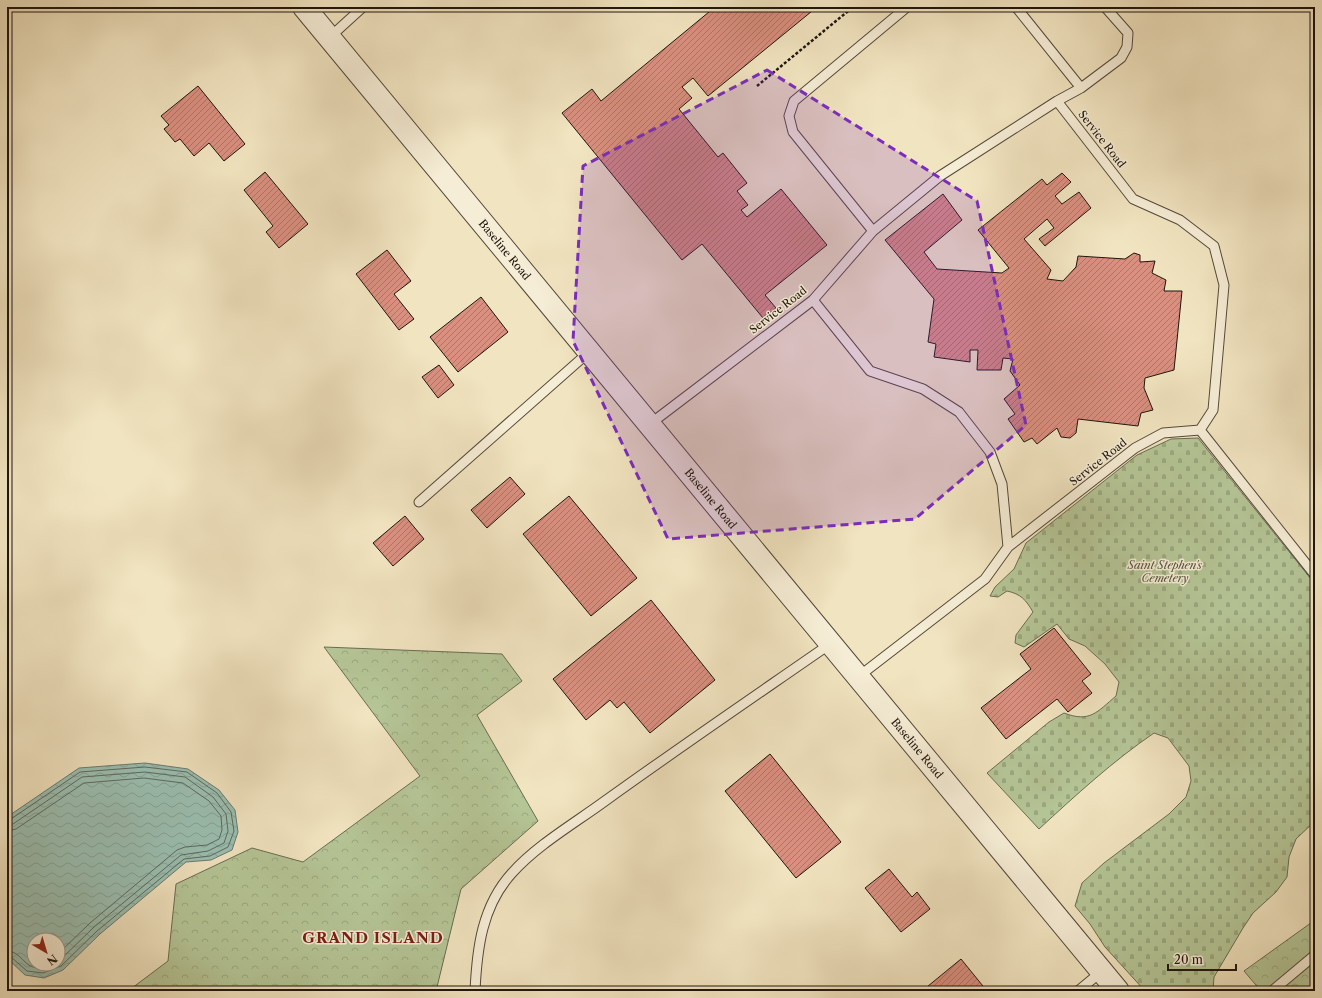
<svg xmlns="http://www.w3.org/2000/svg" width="1322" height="998" font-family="'Libre Caslon Text',serif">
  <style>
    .forest { fill: url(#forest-crowns); stroke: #6a6d52 }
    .cemetery { fill: url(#cemetery-stones); stroke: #6a6d52 }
    .water { fill: url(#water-waves); stroke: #697b70; fill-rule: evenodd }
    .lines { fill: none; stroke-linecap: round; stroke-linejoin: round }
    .shore { stroke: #5d6a60; stroke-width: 1 }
    .building { fill: url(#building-hatch); stroke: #1f150e }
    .service-casing { stroke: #54493a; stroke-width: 11 }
    .tertiary-casing { stroke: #54493a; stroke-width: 24 }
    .path { stroke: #1f150e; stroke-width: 2.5; stroke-dasharray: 3 2; stroke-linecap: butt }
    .service { stroke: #f6edd6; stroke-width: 9 }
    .tertiary { stroke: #f6edd6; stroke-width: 22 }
    .marked { fill: #7b2cbf; fill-opacity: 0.2; stroke: #7b2cbf; stroke-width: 3; stroke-dasharray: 8 5; stroke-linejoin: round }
    .labels { text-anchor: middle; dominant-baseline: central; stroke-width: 3; stroke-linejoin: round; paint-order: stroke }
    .street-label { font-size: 11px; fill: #1f150e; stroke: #f6edd6 }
    .park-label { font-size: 11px; font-style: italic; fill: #54533e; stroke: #f6edd6 }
    .district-label { font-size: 15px; font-weight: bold; letter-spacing: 1px; fill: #7a1f14; stroke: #f6edd6 }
  </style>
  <defs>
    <pattern id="forest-crowns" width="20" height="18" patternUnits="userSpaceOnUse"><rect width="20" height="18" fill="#b5c596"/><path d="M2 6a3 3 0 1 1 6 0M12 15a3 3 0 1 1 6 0" fill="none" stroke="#9ba880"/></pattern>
    <pattern id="cemetery-stones" width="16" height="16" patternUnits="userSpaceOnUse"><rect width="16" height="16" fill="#b5c596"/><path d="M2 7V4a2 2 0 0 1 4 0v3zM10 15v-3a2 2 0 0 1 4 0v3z" fill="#9ba880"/></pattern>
    <pattern id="water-waves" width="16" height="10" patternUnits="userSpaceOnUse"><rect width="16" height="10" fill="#9bbfb1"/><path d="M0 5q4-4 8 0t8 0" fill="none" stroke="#85a397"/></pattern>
    <pattern id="building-hatch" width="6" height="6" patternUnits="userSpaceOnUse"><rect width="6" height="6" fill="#da8f7f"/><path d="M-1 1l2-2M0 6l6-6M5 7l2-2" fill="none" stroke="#b07466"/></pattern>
  </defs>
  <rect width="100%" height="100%" fill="#f1e4c0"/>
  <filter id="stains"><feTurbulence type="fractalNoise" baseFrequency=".005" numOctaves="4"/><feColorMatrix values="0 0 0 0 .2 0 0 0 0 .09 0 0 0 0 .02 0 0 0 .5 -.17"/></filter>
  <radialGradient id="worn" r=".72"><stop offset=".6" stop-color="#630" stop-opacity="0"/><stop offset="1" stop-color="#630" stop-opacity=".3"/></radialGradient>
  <path class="forest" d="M 324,647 L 502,654 L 522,681 L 477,715 L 538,821 L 461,889 L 436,991 L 128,991 L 168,961 L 176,884 L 252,848 L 303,862 L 420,776 Z
    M 1315,920 L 1315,991 L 1261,991 L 1244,971 Z"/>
  <path class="cemetery" d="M 1198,438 L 1315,584 L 1315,821 L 1296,839 L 1289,857 L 1287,877 L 1276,892 L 1253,913 L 1243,928 L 1214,977 L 1213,991 L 1145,991 L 1105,947 L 1090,924 L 1075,906 L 1082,883 L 1104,863 L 1169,814 L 1186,797 L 1191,781 L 1189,766 L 1168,738 L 1154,733 C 1113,761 1076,795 1039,829 L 987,773 L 1049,722 L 1064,713 C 1090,723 1097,712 1116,696 L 1119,682 L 1105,664 L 1085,646 L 1069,639 L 1057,624 L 1024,647 L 1015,643 L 1016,635 L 1033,612 C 1026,600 1021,594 1007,591 L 998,597 L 990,596 L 995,587 L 1014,569 L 1026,543 L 1137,455 L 1171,439 Z"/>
  <path class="water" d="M 145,763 L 188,769 L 219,790 L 235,810 L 238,832 L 232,850 L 211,860 L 186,862 L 100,934 L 63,970 L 44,978 L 25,975 L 7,958 L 7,817 L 79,768 ZM 34,940 L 58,940 L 58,964 L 34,964 Z"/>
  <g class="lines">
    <path class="shore" d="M 7,820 L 11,819 L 80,772 L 145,767 L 187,772 L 217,793 L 231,812 L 234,831 L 228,847 L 210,856 L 184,859 L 97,931 L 61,966 L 43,973 L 27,971 L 11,957 L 7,956
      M 7,825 L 13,824 L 82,777 L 145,772 L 185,777 L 213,797 L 226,814 L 228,831 L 224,843 L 208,851 L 181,855 L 94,927 L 58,962
      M 7,831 L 16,829 L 84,783 L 144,778 L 183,783 L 209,801 L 221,816 L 222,830 L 219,839 L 207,845 L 185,847 L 177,850 L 90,923 L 58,954
      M 7,951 C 27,952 22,977 53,964"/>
  </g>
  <path class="building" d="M 715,7 L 817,7 L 708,96 L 693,78 L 682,87 L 692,98 L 679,109 L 718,157 L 723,153 L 747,183 L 737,191 L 748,205 L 741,210 L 747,217 L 781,189 L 827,245 L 765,295 L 776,308 L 763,318 L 702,244 L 682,260 L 562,113 L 592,89 L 601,101 Z
    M 198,86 L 245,144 L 224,161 L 209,143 L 194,156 L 180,139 L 175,142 L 164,129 L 169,125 L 161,116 Z
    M 265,172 L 308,224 L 279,248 L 266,232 L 273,226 L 244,190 Z
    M 1062,173 L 1071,182 L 1055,196 L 1062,204 L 1079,192 L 1091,208 L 1045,246 L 1039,239 L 1054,228 L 1047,219 L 1024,239 L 1051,270 L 1047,279 L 1063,281 L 1076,267 L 1078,256 L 1125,259 L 1134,253 L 1140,255 L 1140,262 L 1155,261 L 1152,273 L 1166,280 L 1164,291 L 1182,291 L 1174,370 L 1145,378 L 1144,388 L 1153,410 L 1141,413 L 1138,426 L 1078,419 L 1076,433 L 1070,438 L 1061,437 L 1057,428 L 1037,444 L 1032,438 L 1024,442 L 1008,419 L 1015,414 L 1004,399 L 1020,385 L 1010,371 L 1013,359 L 1003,358 L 1001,370 L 977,370 L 978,350 L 970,350 L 970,362 L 934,357 L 936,344 L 928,342 L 934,299 L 885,240 L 943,194 L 962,220 L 924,252 L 937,269 L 1002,273 L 1009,268 L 978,230 L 1042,179 L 1047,185 Z
    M 387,250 L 411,281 L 394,294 L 414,319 L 399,330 L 356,274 Z
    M 481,297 L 508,332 L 458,372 L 430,337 Z
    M 439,365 L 454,385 L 438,398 L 422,377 Z
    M 510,477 L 525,494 L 487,528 L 471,510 Z
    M 569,496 L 637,578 L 591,616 L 523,534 Z
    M 405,516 L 424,539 L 393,566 L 373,543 Z
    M 651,600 L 715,680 L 650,733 L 624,702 L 617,708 L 610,700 L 586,720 L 553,679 Z
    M 1054,628 L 1091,674 L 1082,681 L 1092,693 L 1068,712 L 1057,699 L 1006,739 L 981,708 L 1031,669 L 1020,654 Z
    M 770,754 L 841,842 L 796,878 L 725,791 Z
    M 889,869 L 912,897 L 917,892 L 930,909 L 901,932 L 865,888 Z
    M 961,959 L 987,991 L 922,991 Z"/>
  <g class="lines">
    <g class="service-casing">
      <path id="service" d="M 1016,7 L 1081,88 L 1057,101
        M 330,37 L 363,7
        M 1081,88 L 1121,58 L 1127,47 L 1128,33 L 1105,7
        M 873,231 L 793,132 L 789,116 L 794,101 L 907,7
        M 813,300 L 870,371 L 923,389 L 959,412 L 990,452 L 1002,484 L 1008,547 L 985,579 L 858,677
        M 650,424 L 813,300 L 873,231 L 940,176 L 1057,101 L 1133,199 L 1180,220 L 1214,246 L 1224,285 L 1213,410 L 1200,430 L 1163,433 L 1135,448 L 1008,547
        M 1200,430 L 1315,575
        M 419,502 L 589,352
        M 475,991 C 477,948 482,906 512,873 C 537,845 575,823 605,801 C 680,747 755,696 830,644
        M 1078,991 L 1101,972
        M 1272,991 L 1315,955"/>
    </g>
    <g class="tertiary-casing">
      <g id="tertiary">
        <path id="s1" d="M 304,7 L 1118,991"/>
      </g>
    </g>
    <path class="path" d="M 757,86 L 853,7"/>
    <use href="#service" class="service"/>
    <use href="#tertiary" class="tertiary"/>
  </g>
  <path class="marked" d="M 767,70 L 977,201 L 1026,425 L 915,519 L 668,539 L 573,341 L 583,166 Z"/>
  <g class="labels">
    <g class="street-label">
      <text transform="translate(1102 139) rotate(52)">Service Road</text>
      <text stroke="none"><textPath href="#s1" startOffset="315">Baseline Road</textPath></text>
      <text transform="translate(778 310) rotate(-38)">Service Road</text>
      <text transform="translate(1098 462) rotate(-38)">Service Road</text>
      <text stroke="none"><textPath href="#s1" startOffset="638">Baseline Road</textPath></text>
      <text stroke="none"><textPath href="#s1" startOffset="962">Baseline Road</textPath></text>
    </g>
    <g class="park-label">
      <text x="1165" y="565">Saint Stephen's<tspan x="1165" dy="13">Cemetery</tspan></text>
    </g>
    <g class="district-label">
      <text x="373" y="937">GRAND ISLAND</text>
    </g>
  </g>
  <rect width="1322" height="998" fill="none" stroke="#f1e4c0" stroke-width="24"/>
  <rect x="8" y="8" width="1306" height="982" fill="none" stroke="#1f150e" stroke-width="2"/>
  <rect x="12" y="12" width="1298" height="974" fill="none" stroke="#1f150e"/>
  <g transform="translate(46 952) rotate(142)"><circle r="19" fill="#f6edd6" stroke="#a09786"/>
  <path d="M0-3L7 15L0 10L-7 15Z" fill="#8f2418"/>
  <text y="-6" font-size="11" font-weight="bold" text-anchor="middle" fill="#1f150e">N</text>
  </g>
  <path d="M1168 964v6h68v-6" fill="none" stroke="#1f150e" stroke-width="2"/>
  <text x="1174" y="964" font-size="12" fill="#1f150e" stroke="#f6edd6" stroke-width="3" paint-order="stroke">20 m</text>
  <rect width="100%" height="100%" filter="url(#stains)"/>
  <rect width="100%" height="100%" fill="url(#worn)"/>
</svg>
